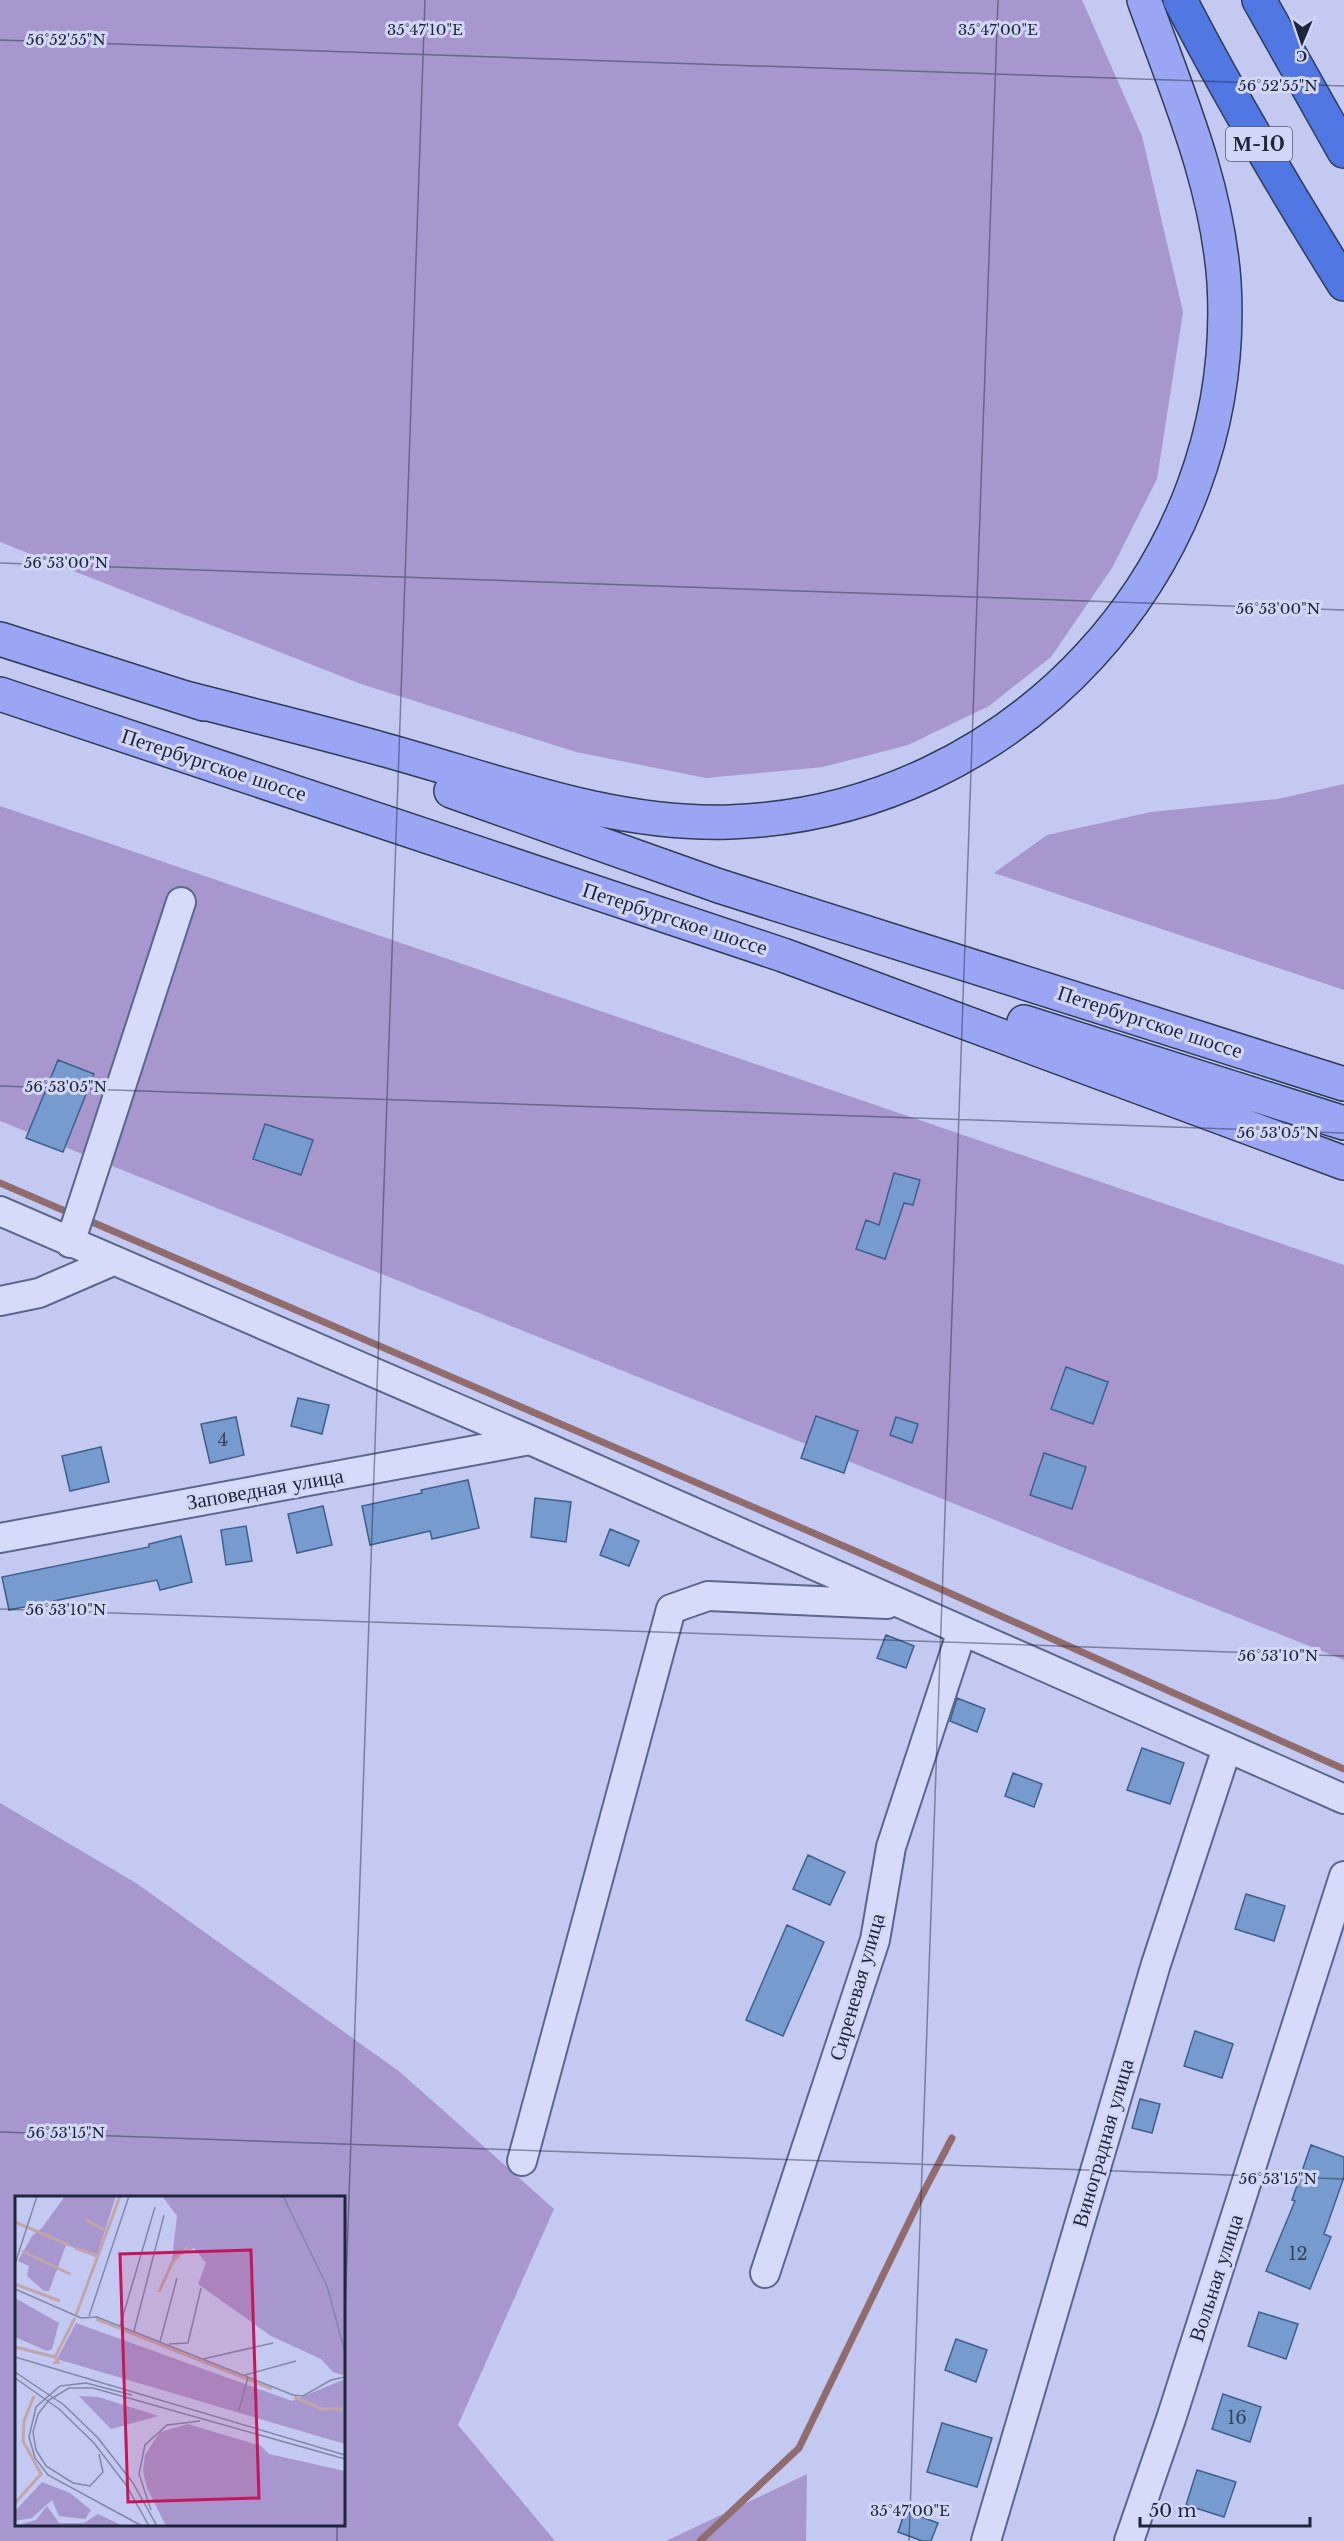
<svg xmlns="http://www.w3.org/2000/svg" width="1344" height="2541" font-family="'Libre Baskerville',serif">
  <style>
    .green { fill: #a797ce; fill-rule: evenodd }
    .lines { fill: none; stroke-linecap: round; stroke-linejoin: round }
    .stream { stroke: #916c6e; stroke-width: 7 }
    .building { fill: #789bcf; stroke: #3e5f8b; stroke-width: 1.5 }
    .minor-casing { stroke: #59688b; stroke-width: 32 }
    .major-casing { stroke: #2e3d58; stroke-width: 36 }
    .highway-casing { stroke: #2e3d58; stroke-width: 36 }
    .minor { stroke: #d7dbfa; stroke-width: 28 }
    .major { stroke: #9aa6f4; stroke-width: 33 }
    .highway { stroke: #5177e2; stroke-width: 33 }
    .ticks { fill: none; stroke: #1e273a; stroke-width: 1.5; stroke-opacity: 0.45 }
    .labels { text-anchor: middle; dominant-baseline: central; stroke-width: 6; stroke-linejoin: round; paint-order: stroke }
    .number-label { font-size: 18px; fill: #34445f }
    .shield { fill: #d3d7f7; stroke: #545c73; stroke-width: 1.5 }
    .shield-label { font-size: 20px; font-weight: bold; fill: #1e273a }
    .street-label { font-size: 21px; fill: #1e273a; stroke: #d3d7f7 }
    .inset-river { fill: none; stroke: #c2a5a9; stroke-width: 3 }
    .inset-road { fill: none; stroke: #8188a7; stroke-width: 1.5 }
    .view { fill: #c2185b; fill-opacity: 0.15; stroke: #c2185b; stroke-width: 3 }
    .inset-edge { fill: none; stroke: #1e273a; stroke-width: 3 }
    .ticks-label { font-size: 15px; text-anchor: middle; fill: #1e273a; stroke: #d3d7f7; stroke-width: 6; stroke-linejoin: round; paint-order: stroke }
  </style>
  <rect width="100%" height="100%" fill="#c3c9f0"/>
  <path class="green" d="M 0,0 L 1082,0 L 1142,136 L 1183,312 L 1157,479 L 1112,568 L 1051,657 L 989,706 L 908,745 L 823,767 L 706,778 L 576,752 L 361,684 L 0,542 Z
    M 1344,784 L 1344,990 L 994,873 L 1047,835 L 1151,812 L 1278,799 Z
    M 0,806 L 1344,1265 L 1344,1660 L 0,1121 Z
    M 0,1803 L 136,1883 L 400,2072 L 554,2209 L 458,2425 L 555,2541 L 0,2541 ZM 16,2198 L 344,2198 L 344,2524 L 16,2524 Z
    M 807,2474 L 806,2541 L 666,2541 Z"/>
  <g class="lines">
    <path class="stream" d="M 0,1183 L 72,1214
      M 85,1219 L 862,1554 L 1344,1769
      M 700,2541 L 799,2448 L 921,2197 L 952,2138"/>
  </g>
  <path class="building" d="M 58,1060 L 94,1074 L 63,1152 L 26,1138 Z
    M 265,1124 L 313,1140 L 301,1175 L 253,1159 Z
    M 894,1173 L 920,1180 L 913,1205 L 904,1203 L 885,1259 L 856,1249 L 866,1220 L 879,1225 Z
    M 1066,1367 L 1108,1382 L 1093,1424 L 1051,1409 Z
    M 298,1398 L 329,1405 L 322,1434 L 291,1426 Z
    M 816,1416 L 858,1431 L 844,1473 L 801,1458 Z
    M 236,1417 L 244,1455 L 210,1463 L 201,1424 Z
    M 896,1417 L 918,1424 L 912,1443 L 890,1435 Z
    M 101,1447 L 109,1482 L 70,1491 L 62,1456 Z
    M 1044,1453 L 1086,1467 L 1072,1509 L 1030,1495 Z
    M 468,1480 L 479,1528 L 432,1539 L 430,1531 L 370,1545 L 362,1506 L 422,1493 L 421,1490 Z
    M 535,1498 L 571,1502 L 566,1542 L 531,1537 Z
    M 323,1506 L 332,1545 L 297,1553 L 288,1514 Z
    M 246,1526 L 252,1561 L 226,1565 L 221,1530 Z
    M 610,1529 L 639,1541 L 629,1566 L 600,1555 Z
    M 181,1536 L 192,1582 L 160,1590 L 157,1580 L 9,1610 L 2,1577 L 149,1547 L 149,1544 Z
    M 886,1635 L 914,1646 L 906,1668 L 877,1658 Z
    M 957,1698 L 985,1709 L 977,1732 L 950,1721 Z
    M 1142,1748 L 1184,1763 L 1170,1804 L 1127,1790 Z
    M 1013,1773 L 1042,1784 L 1034,1807 L 1005,1796 Z
    M 808,1855 L 845,1872 L 830,1905 L 793,1889 Z
    M 1246,1894 L 1285,1906 L 1274,1941 L 1235,1929 Z
    M 787,1925 L 824,1942 L 783,2036 L 746,2020 Z
    M 1195,2031 L 1233,2044 L 1222,2078 L 1184,2066 Z
    M 1140,2099 L 1160,2104 L 1152,2133 L 1132,2128 Z
    M 1311,2145 L 1344,2157 L 1344,2177 L 1324,2234 L 1331,2237 L 1310,2289 L 1266,2271 L 1295,2201 L 1292,2200 Z
    M 1259,2312 L 1298,2324 L 1286,2359 L 1248,2346 Z
    M 956,2339 L 987,2350 L 976,2382 L 945,2370 Z
    M 1223,2394 L 1261,2407 L 1250,2442 L 1212,2429 Z
    M 942,2423 L 992,2438 L 977,2487 L 927,2472 Z
    M 1197,2470 L 1236,2482 L 1224,2517 L 1186,2505 Z
    M 905,2511 L 938,2523 L 931,2541 L 922,2541 L 898,2532 Z"/>
  <g class="lines">
    <g class="minor-casing">
      <path id="minor" d="M 0,1211 L 530,1440 L 1344,1799
        M 70,1243 L 181,902
        M 0,1301 L 39,1293 L 113,1261
        M 0,1538 L 530,1440
        M 522,2161 L 671,1609 L 708,1596 L 887,1604
        M 765,2273 L 875,1940 L 891,1847 L 962,1631
        M 986,2541 L 1156,1964 L 1227,1748
        M 1129,2541 L 1171,2419 L 1344,1876"/>
    </g>
    <g class="major-casing">
      <path id="major" d="M 0,639 L 204,704
        M 0,694 L 783,955 L 1344,1163
        M 182,697 C 250,715 318,731 385,750 C 498,781 611,826 730,822 C 1014,812 1241,568 1224,282 C 1217,183 1177,92 1144,0
        M 451,791 L 719,886 L 1344,1084
        M 1024,1022 L 1344,1123"/>
    </g>
    <g class="highway-casing">
      <path id="highway" d="M 1180,0 C 1230,97 1286,191 1344,284
        M 1259,0 L 1344,151"/>
    </g>
    <use href="#minor" class="minor"/>
    <use href="#major" class="major"/>
    <use href="#highway" class="highway"/>
  </g>
  <path class="ticks" d="M 0,40 L 1344,86M 0,563 L 1344,610M 0,1086 L 1344,1133M 0,1609 L 1344,1656M 0,2132 L 1344,2179M 344,2341 L 425,0M 337,2541 L 337,2524M 909,2541 L 998,0"/>
  <g class="labels">
    <g class="number-label">
      <text x="223" y="1440">4</text>
      <text x="1298" y="2254">12</text>
      <text x="1237" y="2418">16</text>
    </g>
    <rect class="shield" x="1226" y="127" width="66" height="34" rx="4.5"/>
    <g class="shield-label">
      <text x="1259" y="144">М-10</text>
    </g>
    <g class="street-label">
      <text transform="translate(214 765) rotate(18)">Петербургское шоссе</text>
      <text transform="translate(675 919) rotate(18)">Петербургское шоссе</text>
      <text transform="translate(1150 1022) rotate(18)">Петербургское шоссе</text>
      <text transform="translate(265 1489) rotate(-10)">Заповедная улица</text>
      <text transform="translate(857 1987) rotate(-74)">Сиреневая улица</text>
      <text transform="translate(1103 2143) rotate(-74)">Виноградная улица</text>
      <text transform="translate(1216 2278) rotate(-72)">Вольная улица</text>
    </g>
  </g>
  <g transform="translate(15 2196)">
    <rect width="330" height="330" fill="#c3c9f0"/>
    <path d="M 50,0 L 101,0 L 82,59 L 51,49 L 34,95 L 29,95 L 12,80 L 14,70 L 3,65 L 17,40 L 27,32 ZM 147,0 L 330,0 L 330,180 L 318,176 L 306,163 L 256,140 L 183,88 L 191,67 L 179,52 L 157,63 L 162,20 ZM 0,102 L 44,127 L 37,153 L 32,155 L 0,141 ZM 61,127 L 277,205 L 330,183 L 330,248 L 42,163 ZM 64,200 L 83,201 L 144,220 L 96,233 ZM 173,228 L 246,250 L 254,258 L 330,275 L 330,330 L 151,330 L 132,292 L 128,275 L 130,259 L 145,236 ZM 27,286 L 55,297 L 76,314 L 70,323 L 44,320 L 37,304 L 17,322 L 0,325 L 0,315 ZM 32,310 L 44,327 L 69,327 L 83,318 L 108,330 L 0,330 L 21,324 Z" fill="#a797ce"/>
    <path class="inset-river" d="M 71,24 L 92,35M 0,26 L 54,49M 60,52 L 82,60M 7,55 L 55,78M 0,88 L 45,105M 144,96 L 158,65 L 173,51M 61,119 L 105,0M 81,123 L 257,193M 0,151 L 40,161M 38,167 L 43,166 L 40,161 L 60,122M 279,201 L 307,213 L 328,213M 0,307 L 26,278 L 8,245 L 9,225 L 19,200"/>
    <path class="inset-road" d="M 268,0 L 312,90 L 330,156M 0,68 L 22,0M 0,93 L 66,122 L 82,121 L 278,199 L 288,200 L 316,184 L 330,181M 74,120 L 114,0M 105,130 L 140,11M 119,135 L 149,19M 145,146 L 162,82M 154,148 L 173,147 L 186,92M 0,161 L 330,259M 188,163 L 258,147M 0,176 L 49,209 L 83,242 L 118,287 L 142,330M 230,179 L 281,165M 0,182 L 44,213 L 79,247 L 111,289 L 134,330M 117,199 L 71,187 L 45,190 L 21,211 L 14,241 L 20,262 L 33,279 L 127,330M 224,214 L 233,181M 84,258 L 88,276 L 75,290 L 58,287 L 31,270 L 21,254 L 18,236 L 23,218 L 34,204 L 54,192 L 78,192 L 330,263M 136,314 L 124,278 L 130,249 L 152,229 L 185,225"/>
    <path class="view" d="M 236,54 L 244,302 L 113,306 L 105,58 Z"/>
    <rect width="330" height="330" class="inset-edge"/>
  </g>
  <g class="ticks-label">
    <text x="425" y="35">35°47'10"E</text>
    <text x="998" y="35">35°47'00"E</text>
    <text x="66" y="45">56°52'55"N</text>
    <text x="1278" y="91">56°52'55"N</text>
    <text x="66" y="568">56°53'00"N</text>
    <text x="1278" y="614">56°53'00"N</text>
    <text x="66" y="1092">56°53'05"N</text>
    <text x="1278" y="1138">56°53'05"N</text>
    <text x="66" y="1615">56°53'10"N</text>
    <text x="1278" y="1661">56°53'10"N</text>
    <text x="66" y="2138">56°53'15"N</text>
    <text x="1278" y="2184">56°53'15"N</text>
    <text x="910" y="2516">35°47'00"E</text>
  </g>
  <g transform="translate(1302 42) rotate(182)" stroke="#d3d7f7" stroke-width="4.5" paint-order="stroke">
  <path d="M0-4.5L10 22L0 15L-10 22Z" fill="#1e273a"/>
  <text y="-9" font-size="16" font-weight="bold" text-anchor="middle" fill="#1e273a">С</text>
  </g>
  <path d="M1140 2517v9h170v-9" fill="none" stroke="#1e273a" stroke-width="3"/>
  <text x="1149" y="2517" font-size="18" fill="#1e273a" stroke="#d3d7f7" stroke-width="4.5" paint-order="stroke">50 m</text>
</svg>
